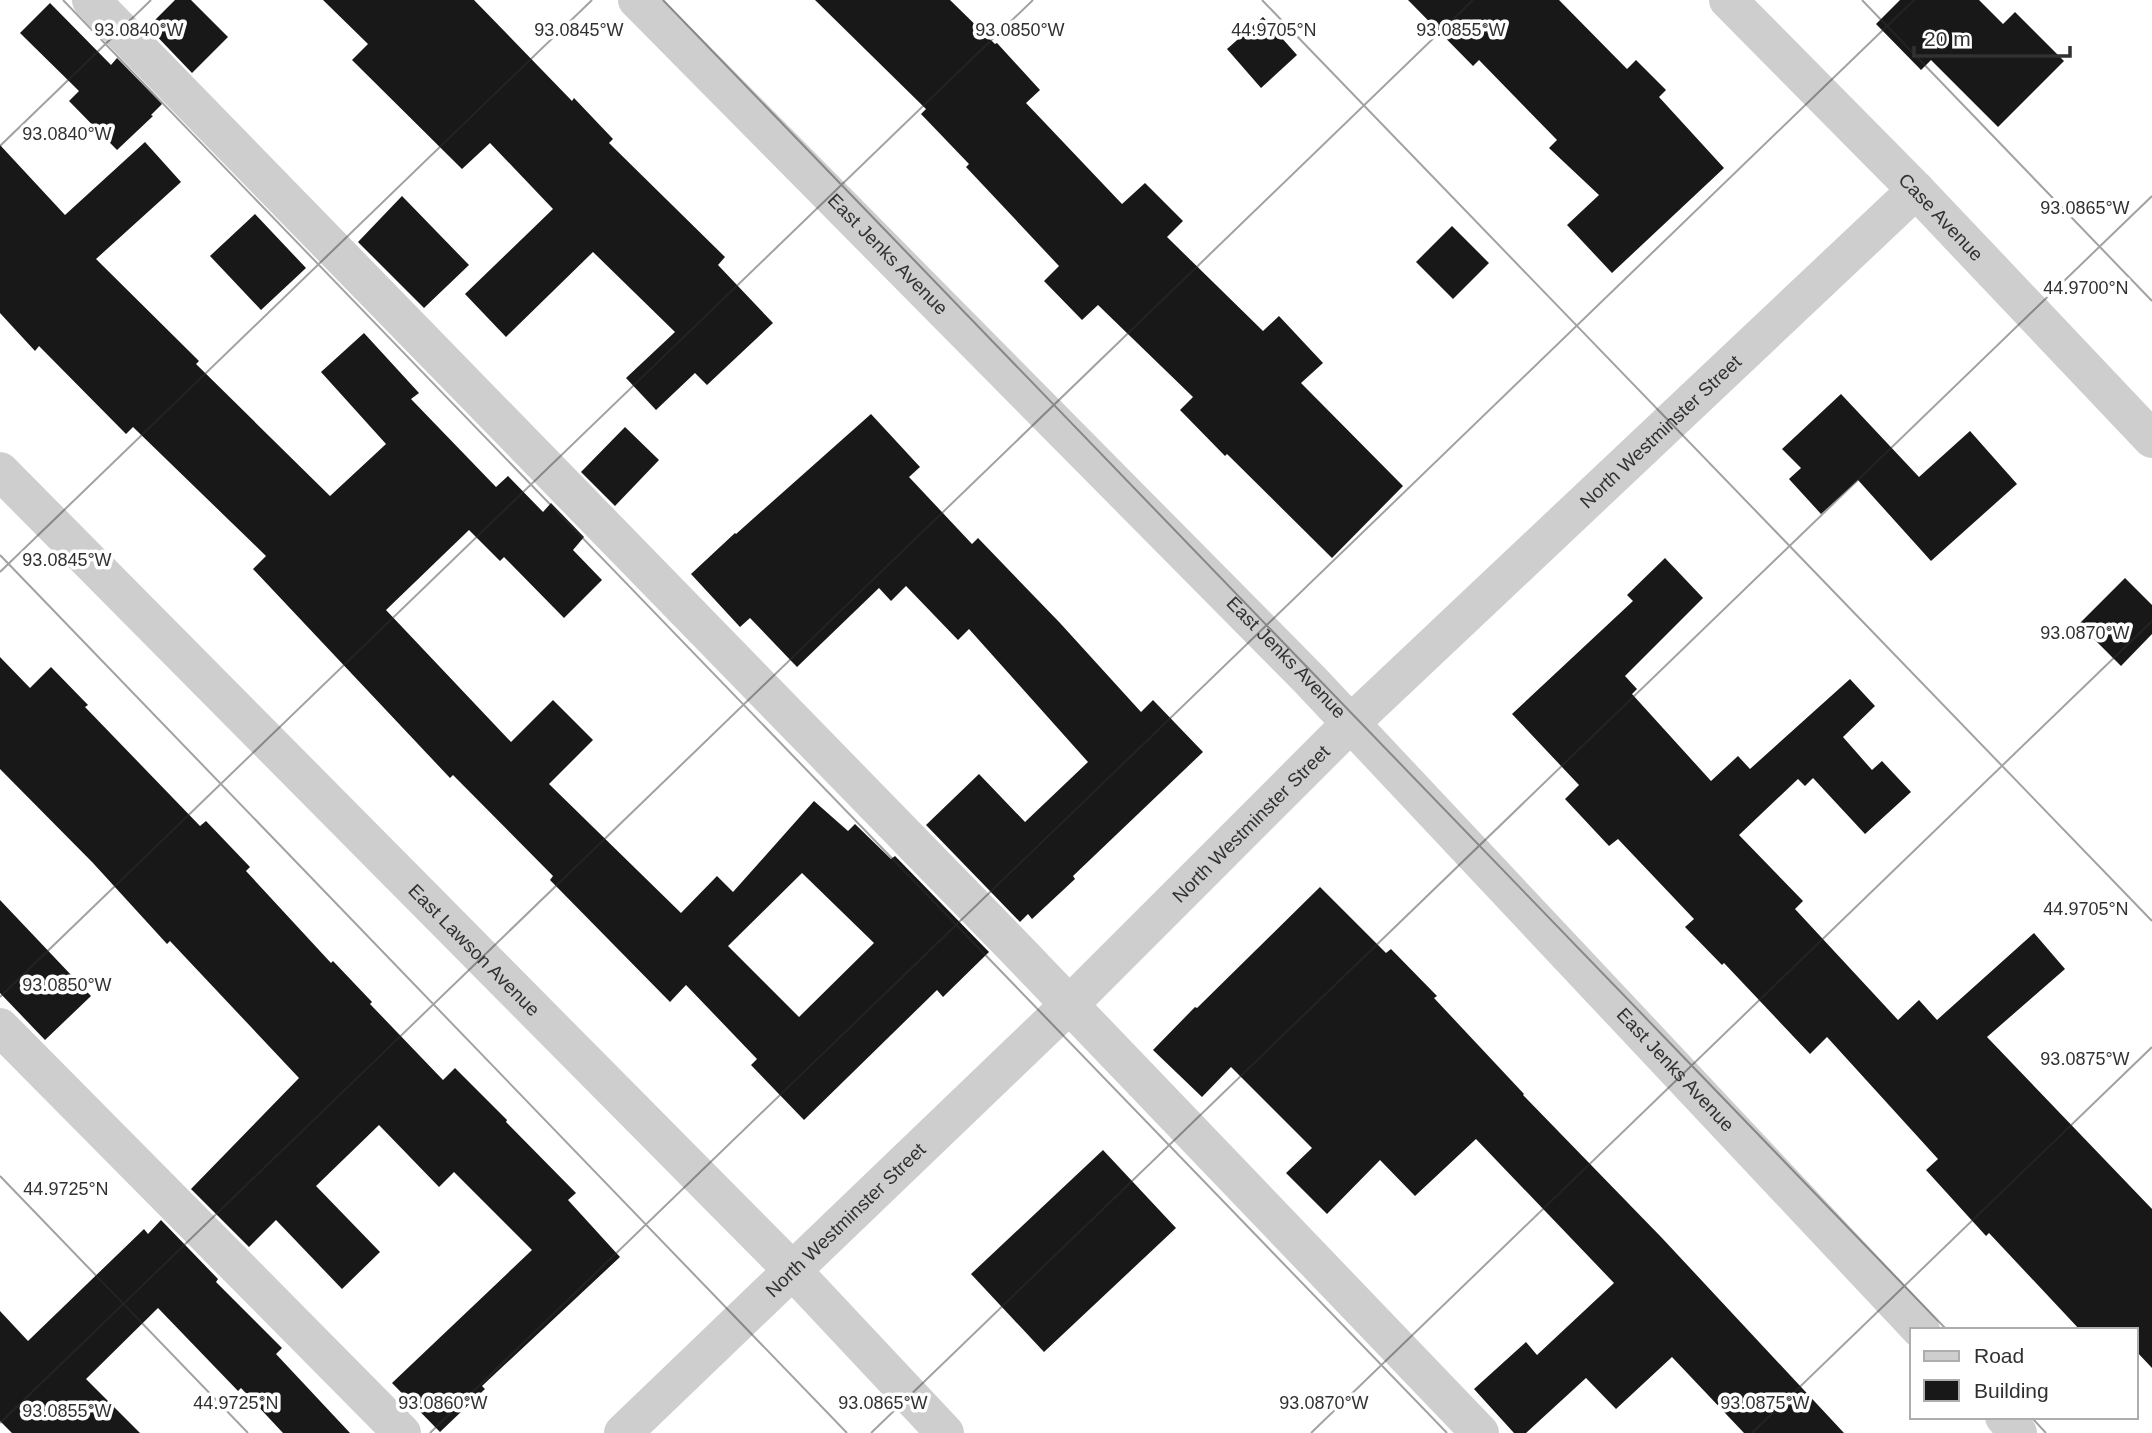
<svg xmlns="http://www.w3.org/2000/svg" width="2152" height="1433" font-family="Helvetica,sans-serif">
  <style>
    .building { fill: #181818; fill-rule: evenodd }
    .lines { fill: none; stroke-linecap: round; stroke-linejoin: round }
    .minor { stroke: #cecece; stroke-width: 38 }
    .ticks { fill: none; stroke: #313131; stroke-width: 2; stroke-opacity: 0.45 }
    .labels { text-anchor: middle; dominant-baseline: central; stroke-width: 7; stroke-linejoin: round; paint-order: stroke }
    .street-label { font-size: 19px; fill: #313131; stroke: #fff }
    .ticks-label { font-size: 18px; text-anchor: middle; fill: #313131; stroke: #fff; stroke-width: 7; stroke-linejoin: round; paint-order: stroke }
  </style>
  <rect width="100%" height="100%" fill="#fff"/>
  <path class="building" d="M 175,0 L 191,0 L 228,37 L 192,73 L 148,27 Z
    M 323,0 L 474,0 L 572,101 L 574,98 L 613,139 L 609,143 L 725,257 L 718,265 L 773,323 L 707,385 L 695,373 L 656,410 L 626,378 L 675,332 L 593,252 L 506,337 L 465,294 L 553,209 L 490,143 L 462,169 L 352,60 L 368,44 Z
    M 815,0 L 950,0 L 995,44 L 997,43 L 1040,90 L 1026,103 L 1122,204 L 1145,183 L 1183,221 L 1167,237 L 1263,331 L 1279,316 L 1323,363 L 1301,383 L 1403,486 L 1332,558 L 1227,454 L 1225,456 L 1180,410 L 1193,397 L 1098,305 L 1082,320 L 1044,281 L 1059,266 L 966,167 L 969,164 L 921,114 L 926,109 Z
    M 1408,0 L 1559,0 L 1627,69 L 1636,60 L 1666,90 L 1659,97 L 1724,168 L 1612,273 L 1567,225 L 1599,195 L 1549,148 L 1557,140 L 1479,60 L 1473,66 Z
    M 1900,0 L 1979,0 L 2003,24 L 2015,12 L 2064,61 L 1998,127 L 1931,60 L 1921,70 L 1876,24 Z
    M 50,3 L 111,65 L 117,58 L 162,104 L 151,115 L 153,116 L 117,150 L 69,101 L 79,91 L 20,33 Z
    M 1263,17 L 1297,55 L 1261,88 L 1227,49 Z
    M 145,142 L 181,182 L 96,259 L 199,361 L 196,364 L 330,496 L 386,444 L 321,372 L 364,333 L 419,393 L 411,399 L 496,487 L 508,476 L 543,512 L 551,503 L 584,537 L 573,550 L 602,580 L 564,618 L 504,557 L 500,561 L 469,530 L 386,610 L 511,742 L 553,700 L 593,740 L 549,784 L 681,913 L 717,876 L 733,892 L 814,801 L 848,831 L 855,824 L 891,859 L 895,856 L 989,952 L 943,997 L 937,990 L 804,1120 L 751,1065 L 757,1059 L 686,985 L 670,1002 L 550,880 L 553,876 L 453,775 L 450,778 L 253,569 L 266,556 L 133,427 L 126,434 L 39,346 L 35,351 L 0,313 L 0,145 L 65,215 ZM 802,873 L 874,943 L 799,1017 L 728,946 Z
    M 402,196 L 469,265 L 424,308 L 358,242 Z
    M 255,214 L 306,268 L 261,310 L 210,256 Z
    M 1452,226 L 1489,263 L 1453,299 L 1416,262 Z
    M 1841,394 L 1919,477 L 1970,431 L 2017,484 L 1931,561 L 1858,480 L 1821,514 L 1789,479 L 1801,468 L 1782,449 Z
    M 871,414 L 920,467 L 909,477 L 972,544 L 978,538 L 1060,623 L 1141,712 L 1153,700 L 1203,752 L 1073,876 L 1075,879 L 1032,919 L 1028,914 L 1020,922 L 926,825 L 979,774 L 1025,822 L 1088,762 L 969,629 L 958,640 L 906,586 L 891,601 L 879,588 L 797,667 L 750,618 L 740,627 L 691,574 L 735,533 L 736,534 Z
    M 625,427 L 659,460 L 615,506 L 581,472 Z
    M 1665,558 L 1703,598 L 1625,676 L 1637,689 L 1632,694 L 1711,781 L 1738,756 L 1750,769 L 1850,679 L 1875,706 L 1843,737 L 1872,770 L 1882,761 L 1911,792 L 1865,834 L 1813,778 L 1805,786 L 1798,779 L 1739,835 L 1803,901 L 1795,909 L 1898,1020 L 1919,1000 L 1937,1020 L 2034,933 L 2065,969 L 1987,1037 L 2152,1209 L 2152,1368 L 2136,1351 L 2136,1330 L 2080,1330 L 1989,1233 L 1986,1236 L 1926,1170 L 1938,1159 L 1827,1037 L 1810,1054 L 1724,963 L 1722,965 L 1685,927 L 1694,919 L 1618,839 L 1609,846 L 1565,799 L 1579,785 L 1512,714 L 1633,601 L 1627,595 Z
    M 2125,578 L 2152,605 L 2152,634 L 2121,666 L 2079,624 Z
    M 0,657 L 30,688 L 51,667 L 88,705 L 85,707 L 200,826 L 206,821 L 250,867 L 246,871 L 331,963 L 333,961 L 372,1002 L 370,1004 L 443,1080 L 455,1068 L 507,1120 L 506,1122 L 576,1193 L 568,1200 L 620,1257 L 482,1386 L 485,1389 L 440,1432 L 392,1383 L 532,1250 L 454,1172 L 439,1187 L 379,1125 L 316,1186 L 380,1252 L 342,1289 L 276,1220 L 249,1247 L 191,1189 L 299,1078 L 170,941 L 167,944 L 93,863 L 0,769 Z
    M 1320,887 L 1386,953 L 1391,949 L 1437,996 L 1434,998 L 1524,1094 L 1523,1095 L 1662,1238 L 1844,1433 L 1744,1433 L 1672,1357 L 1616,1409 L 1586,1378 L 1526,1433 L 1514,1433 L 1474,1389 L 1526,1342 L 1537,1355 L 1614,1283 L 1476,1139 L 1415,1196 L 1380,1160 L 1327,1214 L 1286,1173 L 1312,1148 L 1231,1067 L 1202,1097 L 1153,1050 L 1195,1007 L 1197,1008 Z
    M 0,900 L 91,996 L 45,1040 L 0,993 Z
    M 1103,1150 L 1176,1228 L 1044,1352 L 971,1274 Z
    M 161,1220 L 218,1279 L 216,1282 L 282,1348 L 276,1354 L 350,1433 L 283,1433 L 241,1388 L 238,1391 L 158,1308 L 86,1379 L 140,1433 L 12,1433 L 0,1421 L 0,1311 L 28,1341 L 144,1229 L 148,1234 Z"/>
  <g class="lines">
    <g class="minor">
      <path d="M 91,0 L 1015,948 L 1480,1433"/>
      <path id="s1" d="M 637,0 L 1310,680 L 1921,1330"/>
      <path id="s2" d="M 1728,0 L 1916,190 L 2152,439"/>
      <path id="s3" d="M 0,471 L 793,1271 L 945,1433"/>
      <path d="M 0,1027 L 402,1433"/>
      <path d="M 2004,1417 L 2018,1433"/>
      <path id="s4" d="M 623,1433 L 1070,1004 L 1351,723 L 1916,190"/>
    </g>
  </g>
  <path class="ticks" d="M 63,0 L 1447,1433M 663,0 L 1947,1330M 1262,0 L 2152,921M 1862,0 L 2152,301M 0,146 L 151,0M 0,555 L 847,1433M 0,572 L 592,0M 0,997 L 1033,0M 0,1176 L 248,1433M 2031,1417 L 2046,1433M 0,1423 L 1473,0M 430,1433 L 1914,0M 871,1433 L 2152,196M 1311,1433 L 2152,621M 1752,1433 L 2152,1047"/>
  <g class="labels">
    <g class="street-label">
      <text stroke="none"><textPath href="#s2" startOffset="304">Case Avenue</textPath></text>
      <text stroke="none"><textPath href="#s1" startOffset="357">East Jenks Avenue</textPath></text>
      <text stroke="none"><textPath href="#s4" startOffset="1442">North Westminster Street</textPath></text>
      <text stroke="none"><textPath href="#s1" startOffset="924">East Jenks Avenue</textPath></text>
      <text stroke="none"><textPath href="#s4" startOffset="875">North Westminster Street</textPath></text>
      <text stroke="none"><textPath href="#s3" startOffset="674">East Lawson Avenue</textPath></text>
      <text stroke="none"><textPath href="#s1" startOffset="1491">East Jenks Avenue</textPath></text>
      <text stroke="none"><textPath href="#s4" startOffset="308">North Westminster Street</textPath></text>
    </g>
  </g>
  <g class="ticks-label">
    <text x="139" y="36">93.0840°W</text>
    <text x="579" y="36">93.0845°W</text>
    <text x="1020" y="36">93.0850°W</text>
    <text x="1461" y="36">93.0855°W</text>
    <text x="1274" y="36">44.9705°N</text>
    <text x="67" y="140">93.0840°W</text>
    <text x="2085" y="214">93.0865°W</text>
    <text x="2086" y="294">44.9700°N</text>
    <text x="67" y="566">93.0845°W</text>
    <text x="2085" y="639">93.0870°W</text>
    <text x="2086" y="915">44.9705°N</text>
    <text x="67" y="991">93.0850°W</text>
    <text x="2085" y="1065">93.0875°W</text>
    <text x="66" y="1195">44.9725°N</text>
    <text x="236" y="1409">44.9725°N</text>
    <text x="443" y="1409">93.0860°W</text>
    <text x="883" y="1409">93.0865°W</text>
    <text x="1324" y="1409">93.0870°W</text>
    <text x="1765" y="1409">93.0875°W</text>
    <text x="67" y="1417">93.0855°W</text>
  </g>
  <rect x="1910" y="1328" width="228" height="91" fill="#ffffff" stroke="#adadad" stroke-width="2"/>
  <rect x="1924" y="1351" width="35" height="10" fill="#cecece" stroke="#adadad" stroke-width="2"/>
  <text x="1974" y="1363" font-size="21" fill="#313131">Road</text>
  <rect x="1924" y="1380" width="35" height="21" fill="#181818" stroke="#adadad" stroke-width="2"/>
  <text x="1974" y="1398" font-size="21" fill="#313131">Building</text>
  <path d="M1914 46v10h156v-10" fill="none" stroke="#313131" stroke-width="3.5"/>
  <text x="1924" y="46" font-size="21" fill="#313131" stroke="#ffffff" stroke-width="5" paint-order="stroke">20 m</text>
</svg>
